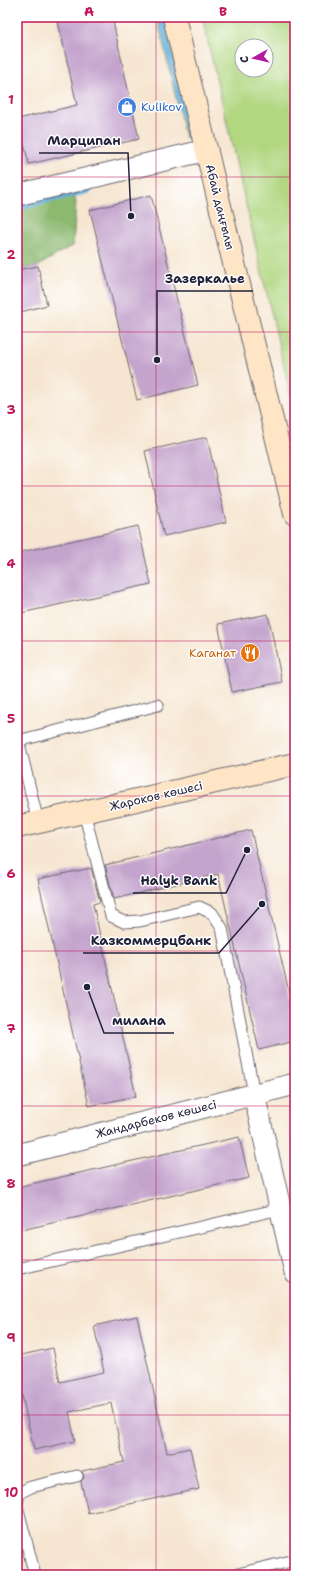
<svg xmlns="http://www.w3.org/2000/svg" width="312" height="1592" font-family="'Shantell Sans',sans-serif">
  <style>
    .green { fill: #b1d781; stroke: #6a7c5e; fill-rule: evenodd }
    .forest { fill: #8cb86f; stroke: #576d55 }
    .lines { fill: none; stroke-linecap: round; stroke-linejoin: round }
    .stream { stroke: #65afdd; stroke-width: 7 }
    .building { fill: #c4a4cd }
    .lane-casing { stroke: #6c6770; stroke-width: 13 }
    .street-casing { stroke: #6c6770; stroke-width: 23 }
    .secondary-casing { stroke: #6c6770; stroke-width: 24 }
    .lane { stroke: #fff; stroke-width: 11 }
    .street { stroke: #fff; stroke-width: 21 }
    .secondary { stroke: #fde5c5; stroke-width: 22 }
    .grid { fill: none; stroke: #c2185b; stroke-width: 1; stroke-opacity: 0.55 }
    .labels { text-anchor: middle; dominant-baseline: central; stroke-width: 3; stroke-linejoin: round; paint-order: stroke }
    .shop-label { font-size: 12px; fill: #366cbe; stroke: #fff; text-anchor: start }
    .street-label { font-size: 12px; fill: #22223b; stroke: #fff }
    .food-label { font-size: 12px; fill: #c56008; stroke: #fff; text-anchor: end }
    .leader { fill: none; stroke: #22223b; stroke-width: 1.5 }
    .callout-dot { fill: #22223b; stroke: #fff; stroke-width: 1.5 }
    .callout-label { font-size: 13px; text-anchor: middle; font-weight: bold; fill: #22223b; stroke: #fff; stroke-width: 3; stroke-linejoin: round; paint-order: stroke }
    .neatline { fill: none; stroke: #c2185b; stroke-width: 1.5 }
    .grid-label { font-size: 13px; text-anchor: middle; font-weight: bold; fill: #c2185b }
  </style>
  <rect width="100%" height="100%" fill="#fff"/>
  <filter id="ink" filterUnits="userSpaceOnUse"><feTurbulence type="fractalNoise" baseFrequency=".025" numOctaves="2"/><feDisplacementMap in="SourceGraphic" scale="8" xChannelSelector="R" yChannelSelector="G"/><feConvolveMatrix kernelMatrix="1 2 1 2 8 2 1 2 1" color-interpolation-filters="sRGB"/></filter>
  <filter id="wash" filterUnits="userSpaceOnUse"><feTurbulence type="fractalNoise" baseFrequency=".012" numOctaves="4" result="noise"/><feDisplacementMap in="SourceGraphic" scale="16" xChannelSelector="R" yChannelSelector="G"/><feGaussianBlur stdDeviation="0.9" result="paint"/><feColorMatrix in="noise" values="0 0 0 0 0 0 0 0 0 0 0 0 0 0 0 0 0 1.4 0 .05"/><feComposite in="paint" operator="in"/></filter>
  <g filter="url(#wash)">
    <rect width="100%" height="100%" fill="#f6e6d1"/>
    <path class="green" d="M 166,17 L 202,131 L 185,137 L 158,22 Z
      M 202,17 L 289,17 L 295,44 L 295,414 ZM 242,46 L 266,46 L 266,70 L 242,70 Z"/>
    <path class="forest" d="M 71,189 L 76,201 L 73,245 L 38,266 L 17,270 L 17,203 Z"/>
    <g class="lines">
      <path class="stream" d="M 162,20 L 189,136
        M 17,207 L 88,190"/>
    </g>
    <g id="blocks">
      <path class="building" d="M 57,17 L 112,17 L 139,139 L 29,164 L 18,119 L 77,105 Z
        M 151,195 L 198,385 L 137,400 L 90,210 Z
        M 38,266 L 47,305 L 17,313 L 17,270 Z
        M 207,437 L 226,522 L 164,536 L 145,451 Z
        M 138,526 L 151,584 L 17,614 L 17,553 Z
        M 268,614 L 282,682 L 232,692 L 218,624 Z
        M 251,830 L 295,1018 L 295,1041 L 259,1050 L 218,874 L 114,899 L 105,865 Z
        M 91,868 L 100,902 L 93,904 L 136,1096 L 89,1106 L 38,879 Z
        M 239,1137 L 249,1178 L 17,1231 L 17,1187 Z
        M 137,1316 L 167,1453 L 190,1448 L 199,1489 L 88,1513 L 81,1482 L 84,1478 L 82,1471 L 124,1462 L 111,1403 L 69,1412 L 75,1441 L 34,1450 L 17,1373 L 17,1356 L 53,1348 L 60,1382 L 104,1372 L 94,1326 Z"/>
    </g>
  </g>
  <g filter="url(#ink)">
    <use href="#blocks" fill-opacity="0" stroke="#6c6770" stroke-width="1"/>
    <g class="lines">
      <g class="lane-casing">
        <path id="lane" d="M 17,735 L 38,822
          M 18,741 L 158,705
          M 84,812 L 111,916 L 124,922 L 140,921 L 199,907 L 212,913 L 222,928 L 254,1094
          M 17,1269 L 280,1209
          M 35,1575 L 17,1506 L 19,1493 L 31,1487 L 77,1476
          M 234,1575 L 295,1560"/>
      </g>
      <g class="street-casing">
        <path id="street" d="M 17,195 L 207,150
          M 254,1094 L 295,1272
          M 17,1155 L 295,1084"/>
      </g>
      <g class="secondary-casing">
        <path id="secondary" d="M 174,17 L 295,514
          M 17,827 L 295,764"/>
      </g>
      <use href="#lane" class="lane"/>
      <use href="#street" class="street"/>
      <use href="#secondary" class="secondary"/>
    </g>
  </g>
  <path class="grid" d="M 156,17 L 156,1575M 17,177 L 295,177M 17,332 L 295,332M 17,486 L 295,486M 17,641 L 295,641M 17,796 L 295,796M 17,951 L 295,951M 17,1106 L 295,1106M 17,1260 L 295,1260M 17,1415 L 295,1415"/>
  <defs>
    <g id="shop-disc" transform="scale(1)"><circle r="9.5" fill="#3f7fe0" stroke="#fff"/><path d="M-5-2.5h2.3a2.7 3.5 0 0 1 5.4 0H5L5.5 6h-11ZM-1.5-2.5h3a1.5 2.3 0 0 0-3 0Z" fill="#fff"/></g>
    <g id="restaurant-disc" transform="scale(1)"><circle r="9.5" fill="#e8710a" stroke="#fff"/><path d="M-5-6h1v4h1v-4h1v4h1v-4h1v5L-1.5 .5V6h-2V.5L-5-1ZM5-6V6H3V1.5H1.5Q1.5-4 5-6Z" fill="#fff"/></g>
  </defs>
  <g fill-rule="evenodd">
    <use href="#shop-disc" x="127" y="107"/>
    <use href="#restaurant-disc" x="250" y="653"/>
  </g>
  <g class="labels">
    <g class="shop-label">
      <text x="141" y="107">Kulikov</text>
    </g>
    <g class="street-label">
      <text transform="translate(220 207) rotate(76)">Абай даңғылы</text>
      <text transform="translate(156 796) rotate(-13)">Жароков көшесі</text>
      <text transform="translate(156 1119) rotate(-14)">Жандарбеков көшесі</text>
    </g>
    <g class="food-label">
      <text x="236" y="653">Каганат</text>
    </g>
  </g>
  <path class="leader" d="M131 216L128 153H39M157 360L157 291H253M247 850L226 893H133M262 904L219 953H83M87 987L104 1033H174"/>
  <g class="callout-dot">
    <circle cx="131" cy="216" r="4"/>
    <circle cx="157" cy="360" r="4"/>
    <circle cx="247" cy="850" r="4"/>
    <circle cx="262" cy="904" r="4"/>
    <circle cx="87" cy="987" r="4"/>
  </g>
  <g class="callout-label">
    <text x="84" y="145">Марципан</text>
    <text x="205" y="283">Зазеркалье</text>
    <text x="179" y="885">Halyk Bank</text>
    <text x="151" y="945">Казкоммерцбанк</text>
    <text x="139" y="1025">милана</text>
  </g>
  <rect width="312" height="1592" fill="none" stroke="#fff" stroke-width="44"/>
  <g transform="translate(254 58) rotate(262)"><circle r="19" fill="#ffffff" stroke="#a7a7b1"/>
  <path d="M0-3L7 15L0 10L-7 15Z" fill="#b5179e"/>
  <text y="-6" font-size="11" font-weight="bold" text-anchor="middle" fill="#22223b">С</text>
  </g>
  <rect x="22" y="22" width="268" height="1548" class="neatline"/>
  <g class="grid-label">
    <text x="89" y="16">A</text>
    <text x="223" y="16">B</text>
    <text x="11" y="104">1</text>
    <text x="11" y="259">2</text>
    <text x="11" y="414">3</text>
    <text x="11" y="568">4</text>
    <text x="11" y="723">5</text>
    <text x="11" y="878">6</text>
    <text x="11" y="1033">7</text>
    <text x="11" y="1188">8</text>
    <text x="11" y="1342">9</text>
    <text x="11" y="1497">10</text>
  </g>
</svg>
